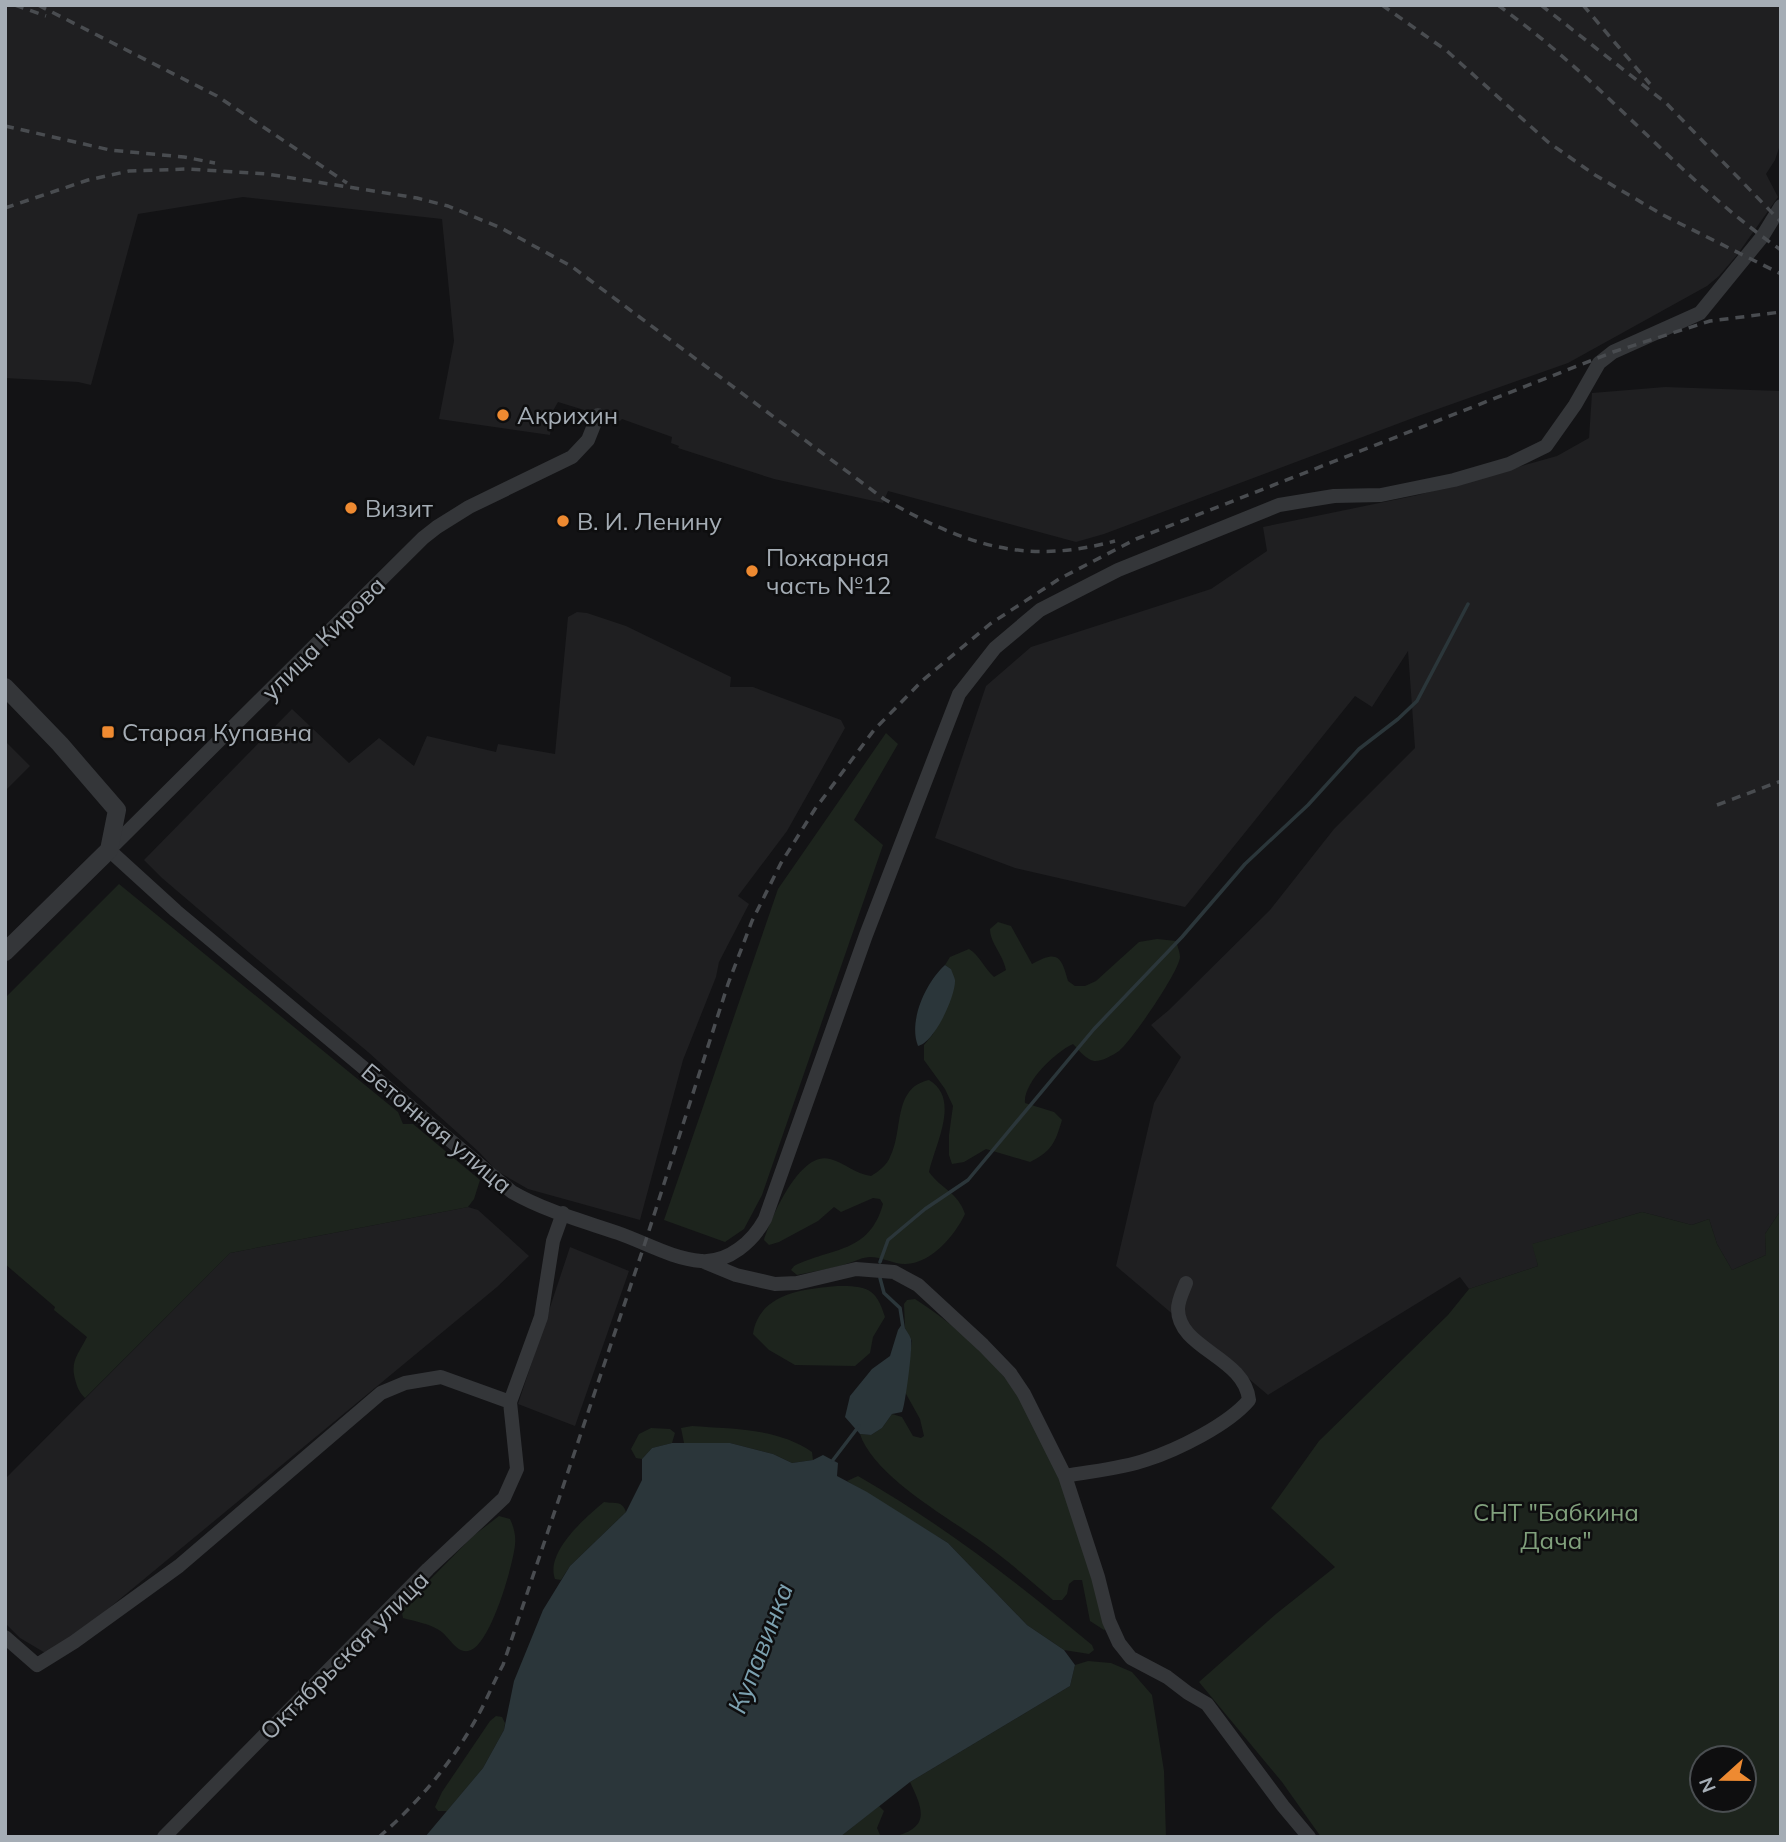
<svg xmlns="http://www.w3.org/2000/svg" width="1786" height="1842" font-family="Mulish,sans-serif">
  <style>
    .built { fill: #1f1f21 }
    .green { fill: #1d241d; fill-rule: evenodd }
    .water { fill: #2b363a }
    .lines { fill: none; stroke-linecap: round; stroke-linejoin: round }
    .stream { stroke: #2b363a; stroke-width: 3.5 }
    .minor { stroke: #343639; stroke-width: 14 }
    .tertiary { stroke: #343639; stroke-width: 18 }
    .rail { stroke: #494c50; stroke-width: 3.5; stroke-dasharray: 9 7; stroke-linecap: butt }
    .poi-dot { fill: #ee8a31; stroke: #0e0e0f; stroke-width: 2.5 }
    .labels { text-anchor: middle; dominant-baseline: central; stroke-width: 5; stroke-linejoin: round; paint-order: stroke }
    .poi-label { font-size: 24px; fill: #a5adb5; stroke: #0e0e0f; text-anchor: start }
    .street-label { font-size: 24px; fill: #a5adb5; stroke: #0e0e0f }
    .park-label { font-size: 24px; fill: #80a07c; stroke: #0e0e0f }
    .water-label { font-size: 26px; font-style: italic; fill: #7ca1b0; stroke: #0e0e0f }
  </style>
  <rect width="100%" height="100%" fill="#131315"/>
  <path class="built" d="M 5,5 L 1781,5 L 1781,142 L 1775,160 L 1766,174 L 1778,197 L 1737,255 L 1719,276 L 1707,286 L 1568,363 L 1421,415 L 1104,534 L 1076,542 L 888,491 L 883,503 L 774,479 L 678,448 L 679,446 L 671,443 L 672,437 L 622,419 L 620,421 L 558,402 L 554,409 L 550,435 L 439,419 L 454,341 L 442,219 L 243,197 L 138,214 L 91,385 L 78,382 L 5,378 Z
    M 1665,387 L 1781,391 L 1781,1210 L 1765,1234 L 1766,1255 L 1732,1270 L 1717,1244 L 1709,1219 L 1692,1225 L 1642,1212 L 1533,1244 L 1538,1266 L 1469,1289 L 1460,1277 L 1268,1395 L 1116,1266 L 1154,1103 L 1181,1057 L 1151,1025 L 1169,1010 L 1270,910 L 1334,829 L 1415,748 L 1408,651 L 1372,707 L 1355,696 L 1185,907 L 1015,868 L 935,838 L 986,686 L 1031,647 L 1211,589 L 1267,551 L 1263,527 L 1418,495 L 1557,456 L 1589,438 L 1592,393 Z
    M 577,612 L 587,613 L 626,626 L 731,677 L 730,687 L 753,687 L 841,720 L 845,728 L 787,831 L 738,896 L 749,904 L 719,962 L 716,977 L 683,1060 L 640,1220 L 528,1189 L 497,1171 L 479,1152 L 368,1052 L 257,959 L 162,878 L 144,860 L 292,709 L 349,763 L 379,738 L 414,766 L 427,736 L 496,752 L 498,744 L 555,754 L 568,617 Z
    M 5,741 L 30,766 L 5,791 Z
    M 468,1207 L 478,1210 L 529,1256 L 497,1287 L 97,1618 L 47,1654 L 20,1638 L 5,1623 L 5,1479 L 230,1253 Z
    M 570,1247 L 629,1271 L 575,1426 L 518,1404 Z"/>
  <path class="green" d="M 886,733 L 898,744 L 854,820 L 883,845 L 762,1195 L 744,1229 L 725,1242 L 664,1220 L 778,889 Z
    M 119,884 L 398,1112 L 403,1124 L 413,1124 L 480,1180 L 474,1199 L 468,1207 L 230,1253 L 85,1398 C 79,1392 77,1387 75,1379 C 70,1361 79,1353 87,1337 L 54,1310 L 55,1307 L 5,1264 L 5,998 Z
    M 998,922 L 1011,926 L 1032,964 C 1058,950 1061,956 1068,981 L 1075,986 L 1085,986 L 1096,981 L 1139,942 L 1157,939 L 1176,941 C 1177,945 1180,952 1180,957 C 1179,972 1132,1040 1119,1051 C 1113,1055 1101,1062 1094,1061 C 1085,1059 1079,1050 1073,1044 C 1055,1052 1023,1083 1025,1103 L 1054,1112 L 1062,1120 C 1055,1143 1052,1151 1030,1162 L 986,1149 L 964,1162 L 952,1164 L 949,1155 L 949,1135 L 953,1106 L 945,1089 L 924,1060 L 924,1045 L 933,1034 L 951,969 L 945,965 L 950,957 L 969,949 C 980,956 984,968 994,977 L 1006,970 C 1003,954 990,943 990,929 Z
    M 929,1080 C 961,1099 935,1144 929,1172 C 941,1189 958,1192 965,1214 C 955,1235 932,1263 906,1264 C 896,1265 882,1257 870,1257 C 863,1257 856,1261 849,1263 C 832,1269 814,1271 797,1275 L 791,1270 L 794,1266 C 832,1247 869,1254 883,1204 L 880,1199 L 873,1198 L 841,1212 L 834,1207 L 818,1221 L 779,1242 L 769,1245 L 764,1240 C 771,1218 800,1150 830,1159 C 845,1163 855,1174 871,1176 C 878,1172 887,1165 890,1157 C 904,1131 892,1088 929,1080 Z
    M 1781,1210 L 1781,1837 L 1321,1837 L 1282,1782 L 1199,1682 L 1276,1614 L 1335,1567 L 1271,1508 L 1319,1441 L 1448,1315 L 1469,1289 L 1538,1266 L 1532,1244 L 1642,1212 L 1692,1225 L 1709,1219 L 1717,1244 L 1732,1270 L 1766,1255 L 1765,1234 ZM 1702,1758 L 1744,1758 L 1744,1800 L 1702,1800 Z
    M 837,1286 C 866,1286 876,1287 885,1317 L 873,1337 L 870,1353 L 855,1366 L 795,1365 L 769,1350 L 753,1334 C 759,1293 804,1289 837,1286 Z
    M 915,1299 C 953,1323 999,1363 1022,1402 C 1063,1470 1084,1552 1110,1627 L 1104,1630 L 1090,1621 L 1082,1580 L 1074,1580 L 1069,1584 L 1067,1594 L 1062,1600 L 1053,1600 C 1030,1580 1007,1560 982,1542 C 946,1516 874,1476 860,1434 L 871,1435 L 882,1428 L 892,1414 L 902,1417 L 913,1436 L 921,1438 L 924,1436 L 920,1419 L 905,1392 L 912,1341 L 905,1328 L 904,1304 L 907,1300 Z
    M 692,1426 C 732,1429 778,1428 812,1452 L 813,1460 L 792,1463 L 773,1454 L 730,1443 L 684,1443 L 681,1428 Z
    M 651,1428 L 670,1429 L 675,1433 L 672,1443 L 652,1448 L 642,1459 L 636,1458 L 631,1449 L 639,1434 Z
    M 858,1476 C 942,1524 1018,1583 1092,1645 L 1094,1650 L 1089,1654 L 1064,1650 L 1027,1625 L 948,1543 L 847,1481 Z
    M 604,1502 C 615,1504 622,1500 626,1512 L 570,1566 L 561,1580 L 555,1579 C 545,1552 586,1517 604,1502 Z
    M 499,1516 L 510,1519 C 514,1528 516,1535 515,1545 C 513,1565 490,1648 468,1651 C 456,1653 449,1636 439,1630 C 430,1624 414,1621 403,1618 L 402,1613 L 405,1605 L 473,1536 Z
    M 1088,1661 L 1111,1663 L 1132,1672 L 1152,1695 L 1164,1771 L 1166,1837 L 892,1837 C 930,1828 924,1811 910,1782 L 1070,1686 L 1075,1665 Z
    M 496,1716 L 502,1717 L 505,1723 L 504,1730 L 483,1768 L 447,1811 L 438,1811 L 435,1807 L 442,1792 L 490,1721 Z
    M 879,1806 L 884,1811 L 877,1828 L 880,1835 L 887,1837 L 840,1837 Z"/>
  <path class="water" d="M 945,965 L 951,969 C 952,972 954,976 955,980 C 956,996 934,1043 918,1046 C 908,1021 926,982 945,965 Z
    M 902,1324 C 905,1328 909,1334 911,1339 C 913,1346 905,1407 902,1412 L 892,1414 L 882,1428 L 871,1435 L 860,1434 L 845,1417 L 850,1396 L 872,1369 L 890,1356 L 898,1330 Z
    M 672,1443 L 730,1443 L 773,1454 L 792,1463 L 813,1460 L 823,1455 L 838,1463 L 837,1476 L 867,1492 L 948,1543 L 1027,1625 L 1064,1650 L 1075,1665 L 1070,1686 L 910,1782 L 840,1837 L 425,1837 L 483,1768 L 504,1730 L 514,1681 L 543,1610 L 570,1566 L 626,1512 L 642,1480 L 642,1459 L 652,1448 Z"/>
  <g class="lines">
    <path class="stream" d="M 880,1262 L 888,1240 L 925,1209 L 968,1180 L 1094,1029 L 1182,937 L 1245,864 L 1308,805 L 1359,749 L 1398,719 L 1417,701 L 1468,604
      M 880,1278 L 884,1293 L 900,1308 L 903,1327
      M 833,1460 L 859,1426"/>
    <path class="minor" d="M 598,415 L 588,440 L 572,457 L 469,507 L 437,527 L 423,538 L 109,850 L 176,911 L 512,1192 C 545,1211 583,1221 618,1233 C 644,1242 673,1259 701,1261 C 729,1263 753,1241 765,1219 L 866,935 L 959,694 L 995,648 L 1040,610 L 1118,570 L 1279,505 L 1334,496 L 1381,495 L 1454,480 L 1509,464 L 1546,446 L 1575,405 L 1599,363 L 1613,352 L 1700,313 L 1762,237 L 1781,206
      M 702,1261 L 736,1275 L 775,1284 L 797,1283 L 856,1269 L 894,1272 L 918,1285 L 983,1345 L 1010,1373 L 1024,1394 L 1065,1476 L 1098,1577 L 1109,1621 L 1119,1643 L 1131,1658 L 1167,1677 L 1188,1693 L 1207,1704 L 1283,1806 L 1309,1837
      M 510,1402 L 541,1317 L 553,1241 L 563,1213
      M 1065,1476 C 1091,1471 1120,1469 1146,1460 C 1177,1450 1228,1425 1249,1400 C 1245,1357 1178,1349 1178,1309 C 1178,1300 1183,1291 1186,1283
      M 5,1637 L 37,1665 L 74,1642 L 179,1566 L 381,1393 L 405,1383 L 441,1377 L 510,1402 L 517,1469 L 504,1498 L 428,1569 L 164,1837"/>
    <path class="tertiary" d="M 5,687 L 60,744 L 117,810 L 109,850 L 5,952"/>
    <path class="rail" d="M 15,5 L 46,16
      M 38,5 L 217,96 L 347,183
      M 1382,5 L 1447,51 L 1548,142 L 1595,175 L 1663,215 L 1781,274
      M 1498,5 C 1515,18 1533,31 1549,45 C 1628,111 1696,191 1781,250
      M 1541,5 L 1666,103 L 1781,222
      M 1583,5 L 1650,84
      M 5,126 L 110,150 L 184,157 L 215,163
      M 5,208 L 88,180 L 129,171 L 188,169 L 267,174 L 417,198 L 448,206 L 501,228 L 571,266 L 884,499 C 964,544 1023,566 1115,541
      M 1717,805 L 1781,781
      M 379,1837 C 417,1804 451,1764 476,1719 C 486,1702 493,1683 503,1665 L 645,1243 L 728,984 L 752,921 L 781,863 L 815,809 L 874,730 L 923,680 L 990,624 L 1059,579 L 1136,539 L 1613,352 L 1710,321 L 1781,312"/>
  </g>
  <g class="poi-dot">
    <circle cx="503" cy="415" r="7"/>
    <circle cx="351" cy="508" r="7"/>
    <circle cx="563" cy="521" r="7"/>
    <circle cx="752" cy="571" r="7"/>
    <rect x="101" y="725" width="14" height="14" rx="3.5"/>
  </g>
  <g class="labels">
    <g class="poi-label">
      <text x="517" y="415">Акрихин</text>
      <text x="365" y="508">Визит</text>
      <text x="577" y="521">В. И. Ленину</text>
      <text x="766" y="557">Пожарная<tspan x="766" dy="28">часть №12</tspan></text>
      <text x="122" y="732">Старая Купавна</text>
    </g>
    <g class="street-label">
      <text transform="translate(323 638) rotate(-45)">улица Кирова</text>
      <text transform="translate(437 1128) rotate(40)">Бетонная улица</text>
      <text transform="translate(344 1655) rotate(-45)">Октябрьская улица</text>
    </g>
    <g class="park-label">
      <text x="1556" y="1512">СНТ "Бабкина<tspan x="1556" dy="28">Дача"</tspan></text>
    </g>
    <g class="water-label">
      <text transform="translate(760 1648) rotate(-69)">Купавинка</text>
    </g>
  </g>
  <rect width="1786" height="1842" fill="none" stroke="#a5adb5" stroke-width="14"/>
  <g transform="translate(1723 1779) rotate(249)"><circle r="33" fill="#0e0e0f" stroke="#4a4e51" stroke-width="2"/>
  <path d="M0-5L12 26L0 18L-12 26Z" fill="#ee8a31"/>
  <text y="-10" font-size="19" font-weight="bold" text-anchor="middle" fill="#a5adb5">N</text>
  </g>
</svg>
